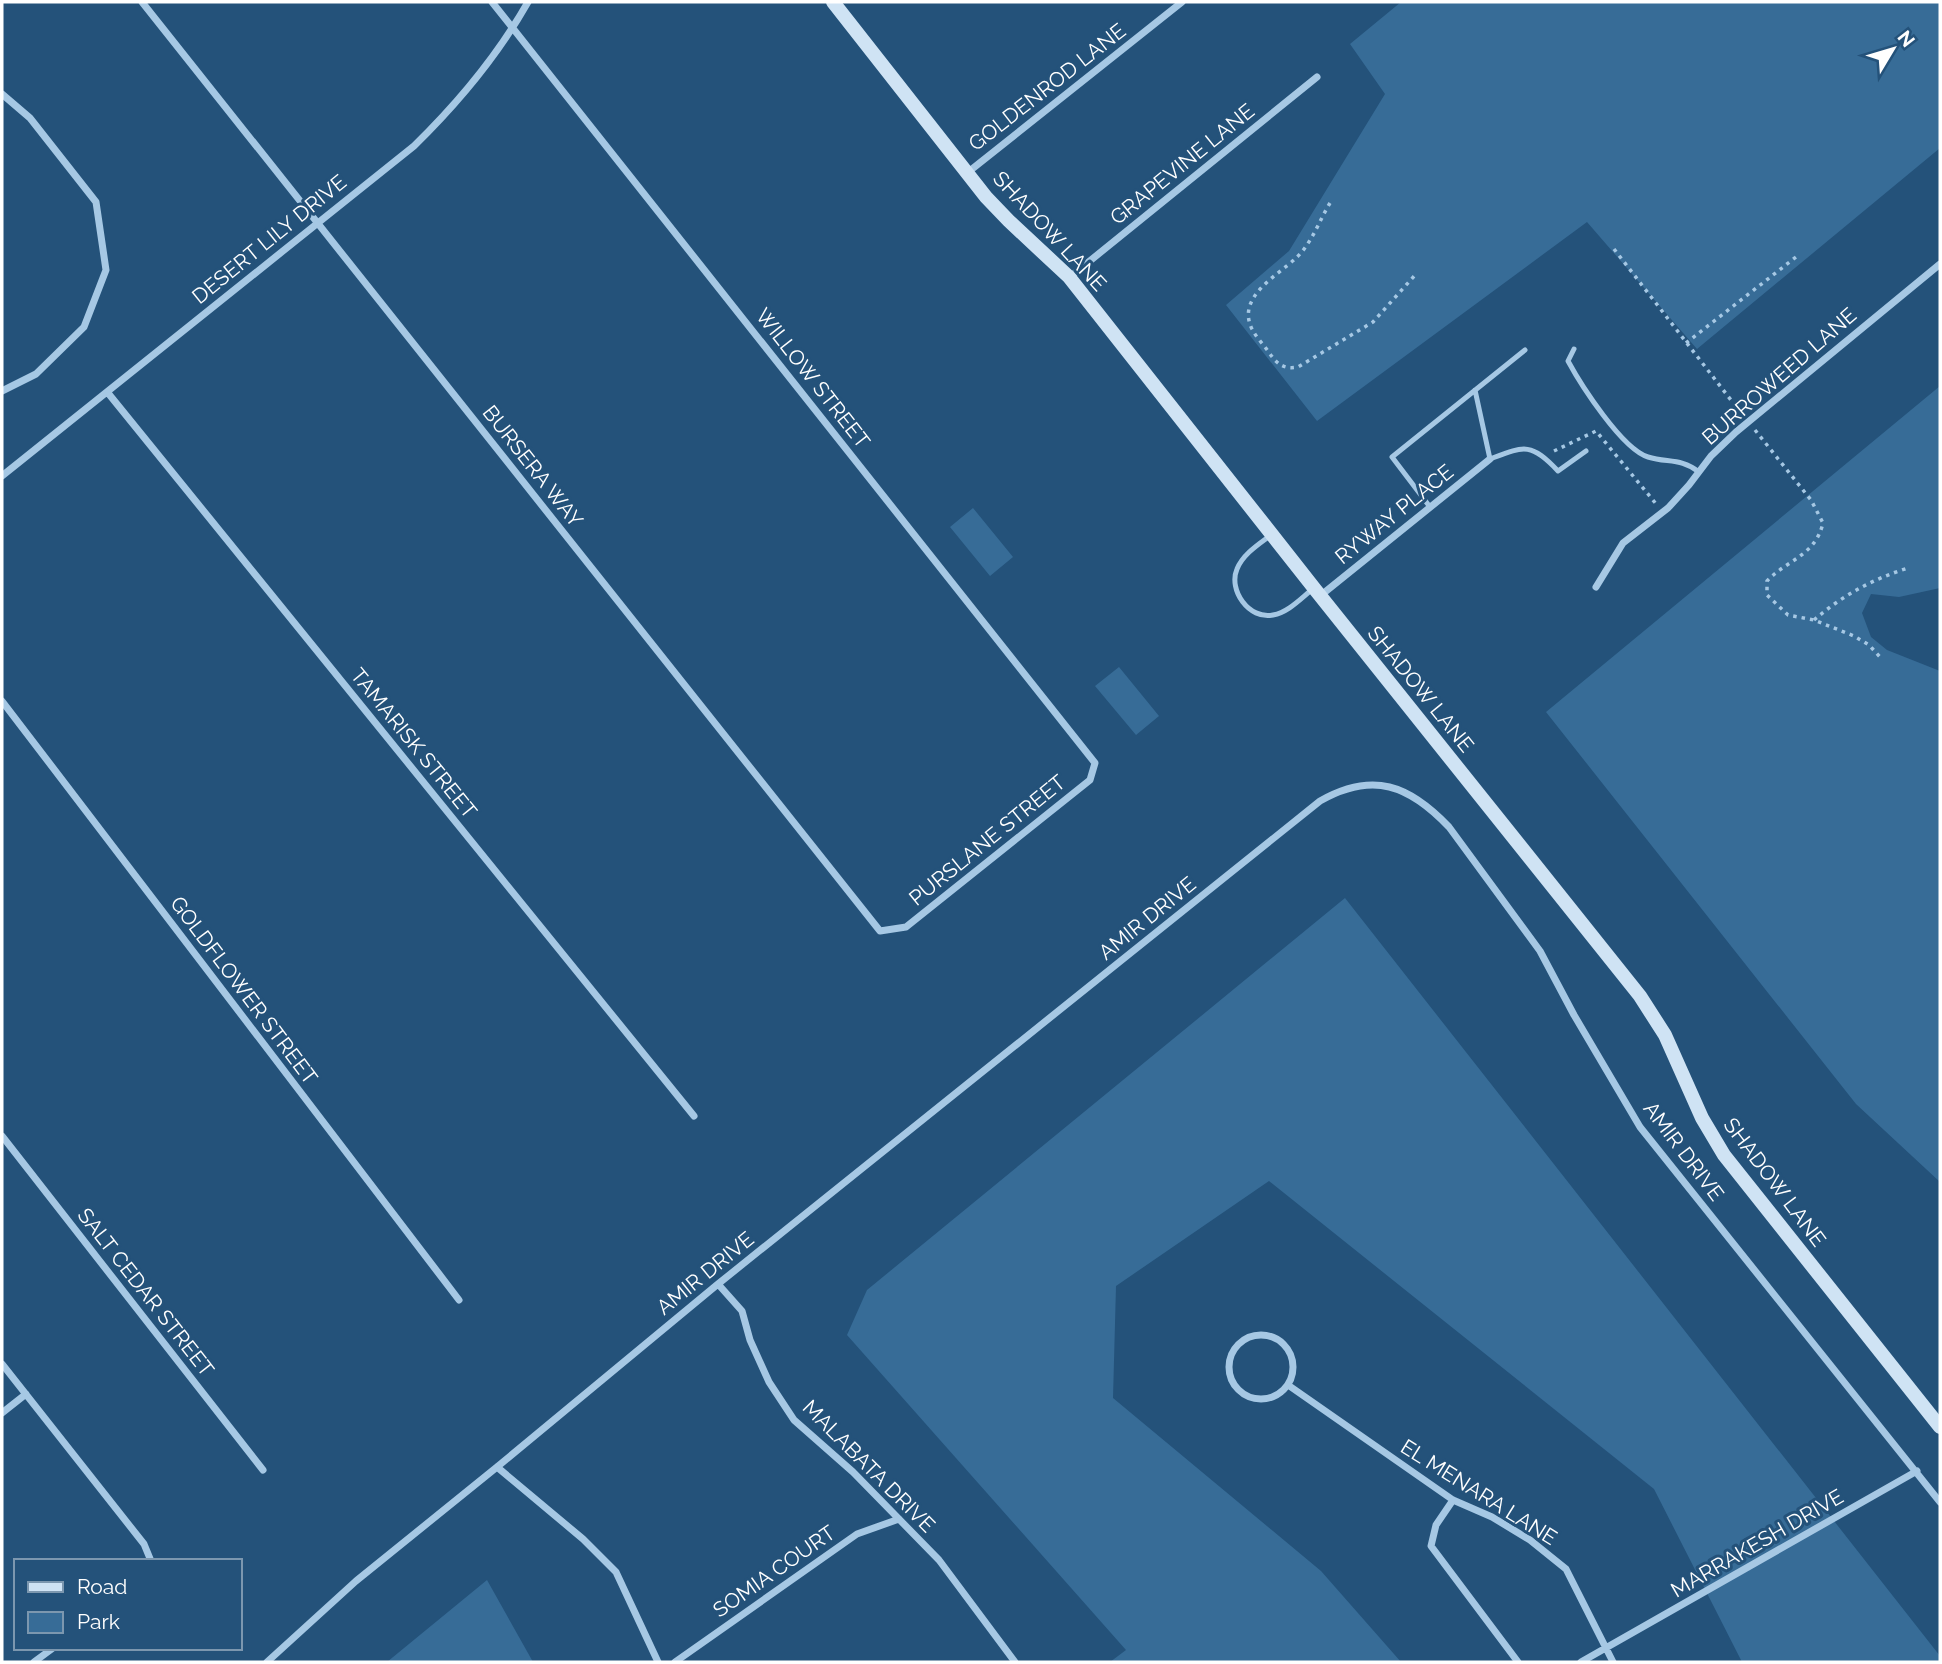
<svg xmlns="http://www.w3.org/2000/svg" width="1942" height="1664" font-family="Raleway,sans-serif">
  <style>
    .green { fill: #376c97 }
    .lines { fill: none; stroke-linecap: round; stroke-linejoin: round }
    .path { stroke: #a6c8e4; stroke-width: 3.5; stroke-dasharray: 3.5 5; stroke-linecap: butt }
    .lane { stroke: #a6c8e4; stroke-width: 5 }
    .street { stroke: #a6c8e4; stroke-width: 7 }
    .secondary { stroke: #cfe3f4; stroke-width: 14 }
    .labels { text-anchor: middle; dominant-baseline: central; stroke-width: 6; stroke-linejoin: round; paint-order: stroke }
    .street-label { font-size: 21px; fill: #fff; stroke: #24527a }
  </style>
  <rect width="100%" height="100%" fill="#24527a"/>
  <path class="green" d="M 1401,2 L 1940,2 L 1940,148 L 1697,349 L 1587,222 L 1317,421 L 1226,305 L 1289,251 L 1385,94 L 1350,44 Z
    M 1940,386 L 1940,588 L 1899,597 L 1871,594 L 1862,613 L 1871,637 L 1887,650 L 1940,671 L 1940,1182 L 1856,1104 L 1546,712 Z
    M 973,508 L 1013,557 L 990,576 L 950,527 Z
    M 1119,667 L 1159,716 L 1136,735 L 1095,686 Z
    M 1345,898 L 1940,1656 L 1940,1662 L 1742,1662 L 1654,1489 L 1269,1181 L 1116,1286 L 1113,1398 L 1321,1571 L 1401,1662 L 1110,1662 L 1126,1650 L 847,1335 L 867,1290 Z
    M 487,1580 L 533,1662 L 387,1662 Z"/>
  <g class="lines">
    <path class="path" d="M 1330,203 C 1319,221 1312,243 1296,258 C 1277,276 1236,297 1252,329 C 1256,337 1263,344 1268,351 C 1276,363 1283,370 1298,367 L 1373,322 L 1416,274
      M 1614,249 L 1741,413
      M 1686,343 L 1796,257
      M 1755,430 L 1811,500 L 1823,523 C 1815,556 1788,559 1767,581 L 1767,595 L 1788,615 L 1814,620 L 1854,636 L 1869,645 L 1880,657
      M 1554,451 L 1596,431 L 1657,505
      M 1814,620 C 1843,595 1873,579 1908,568"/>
    <path class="lane" d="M 1574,349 L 1568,361 C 1581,385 1622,449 1648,457 C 1668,463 1681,458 1699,472
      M 1475,390 L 1490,459 C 1524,446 1531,442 1558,471 L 1586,451
      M 1430,507 L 1392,457 L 1525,350
      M 1271,535 C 1259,544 1243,554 1237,569 C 1228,590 1249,620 1273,615 C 1289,612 1301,598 1314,588"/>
    <path class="street" d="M 142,2 L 880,931 L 906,927 L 1090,780 L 1095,763 L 492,2
      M 2,94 L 30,118 L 96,202 L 106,270 L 84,327 L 36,374 L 2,391
      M 967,173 L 1182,2
      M 1070,277 L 1317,77
      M 108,393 L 694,1116
      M 2,476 L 414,146 C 458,103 498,55 528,2
      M 1596,587 L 1623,543 L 1668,508 L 1689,485 L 1711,456 L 1736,432 L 1940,264
      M 1320,596 L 1490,459
      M 2,701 L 459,1300
      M 2,1136 L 263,1470
      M 718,1284 L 742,1311 L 750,1340 L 769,1382 L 794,1420 L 853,1472 L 939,1560 L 1015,1662
      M1229 1367a32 32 0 1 1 64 0a32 32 0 1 1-64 0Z
      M 2,1364 L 144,1544 L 151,1561
      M 1288,1385 L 1453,1500 L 1492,1517 L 1530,1540 L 1566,1569 L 1613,1662
      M 2,1413 L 26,1394
      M 497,1467 L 583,1539 L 616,1572 L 658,1662
      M 1453,1500 L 1436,1525 L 1431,1546 L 1518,1662
      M 34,1662 L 53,1648
      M 267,1662 L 356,1581 L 497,1467 L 718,1284 L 1320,801 C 1373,771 1409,785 1449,827 L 1540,951 L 1574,1015 L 1640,1127 L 1940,1502
      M 675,1662 L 857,1534 L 899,1519
      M 1581,1662 L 1917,1471"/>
    <path class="secondary" d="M 833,2 L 986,197 L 1009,221 L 1069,277 L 1314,588 L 1640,996 L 1665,1035 L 1702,1118 L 1724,1155 L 1940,1427"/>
  </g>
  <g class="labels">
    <g class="street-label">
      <text transform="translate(1047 87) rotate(-38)">GOLDENROD LANE</text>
      <text transform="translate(1182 164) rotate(-39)">GRAPEVINE LANE</text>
      <text transform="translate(1050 231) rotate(47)">SHADOW LANE</text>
      <text transform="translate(269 239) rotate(-39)">DESERT LILY DRIVE</text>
      <text transform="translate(1779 376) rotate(-41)">BURROWEED LANE</text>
      <text transform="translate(813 378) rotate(52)">WILLOW STREET</text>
      <text transform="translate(533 466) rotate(52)">BURSERA WAY</text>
      <text transform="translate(1394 514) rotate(-39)">RYWAY PLACE</text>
      <text transform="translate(1421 689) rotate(51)">SHADOW LANE</text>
      <text transform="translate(414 743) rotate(51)">TAMARISK STREET</text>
      <text transform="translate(987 840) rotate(-39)">PURSLANE STREET</text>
      <text transform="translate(1147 918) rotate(-39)">AMIR DRIVE</text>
      <text transform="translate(244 990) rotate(53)">GOLDFLOWER STREET</text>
      <text transform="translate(1684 1151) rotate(53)">AMIR DRIVE</text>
      <text transform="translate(1775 1182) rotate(53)">SHADOW LANE</text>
      <text transform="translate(705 1273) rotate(-39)">AMIR DRIVE</text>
      <text transform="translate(146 1292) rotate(52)">SALT CEDAR STREET</text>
      <text transform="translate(869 1466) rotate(45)">MALABATA DRIVE</text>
      <text transform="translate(1479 1492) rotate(32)">EL MENARA LANE</text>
      <text transform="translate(1757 1543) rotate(-30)">MARRAKESH DRIVE</text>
      <text transform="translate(774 1571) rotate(-35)">SOMIA COURT</text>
    </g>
  </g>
  <rect width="1942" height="1664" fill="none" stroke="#ffffff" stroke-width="7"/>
  <rect x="14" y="1559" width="228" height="91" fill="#24527a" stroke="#7c97af" stroke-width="2"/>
  <rect x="28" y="1582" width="35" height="10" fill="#cfe3f4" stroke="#7c97af" stroke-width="2"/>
  <text x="77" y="1594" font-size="21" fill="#ffffff">Road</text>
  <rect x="28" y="1612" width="35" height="21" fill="#376c97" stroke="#7c97af" stroke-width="2"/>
  <text x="77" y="1629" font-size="21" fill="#ffffff">Park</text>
  <g transform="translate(1893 49) rotate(52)" stroke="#24527a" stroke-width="5" paint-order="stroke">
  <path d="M0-5L12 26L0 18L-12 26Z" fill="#ffffff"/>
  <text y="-10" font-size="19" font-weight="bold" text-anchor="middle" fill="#ffffff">N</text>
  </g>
</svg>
